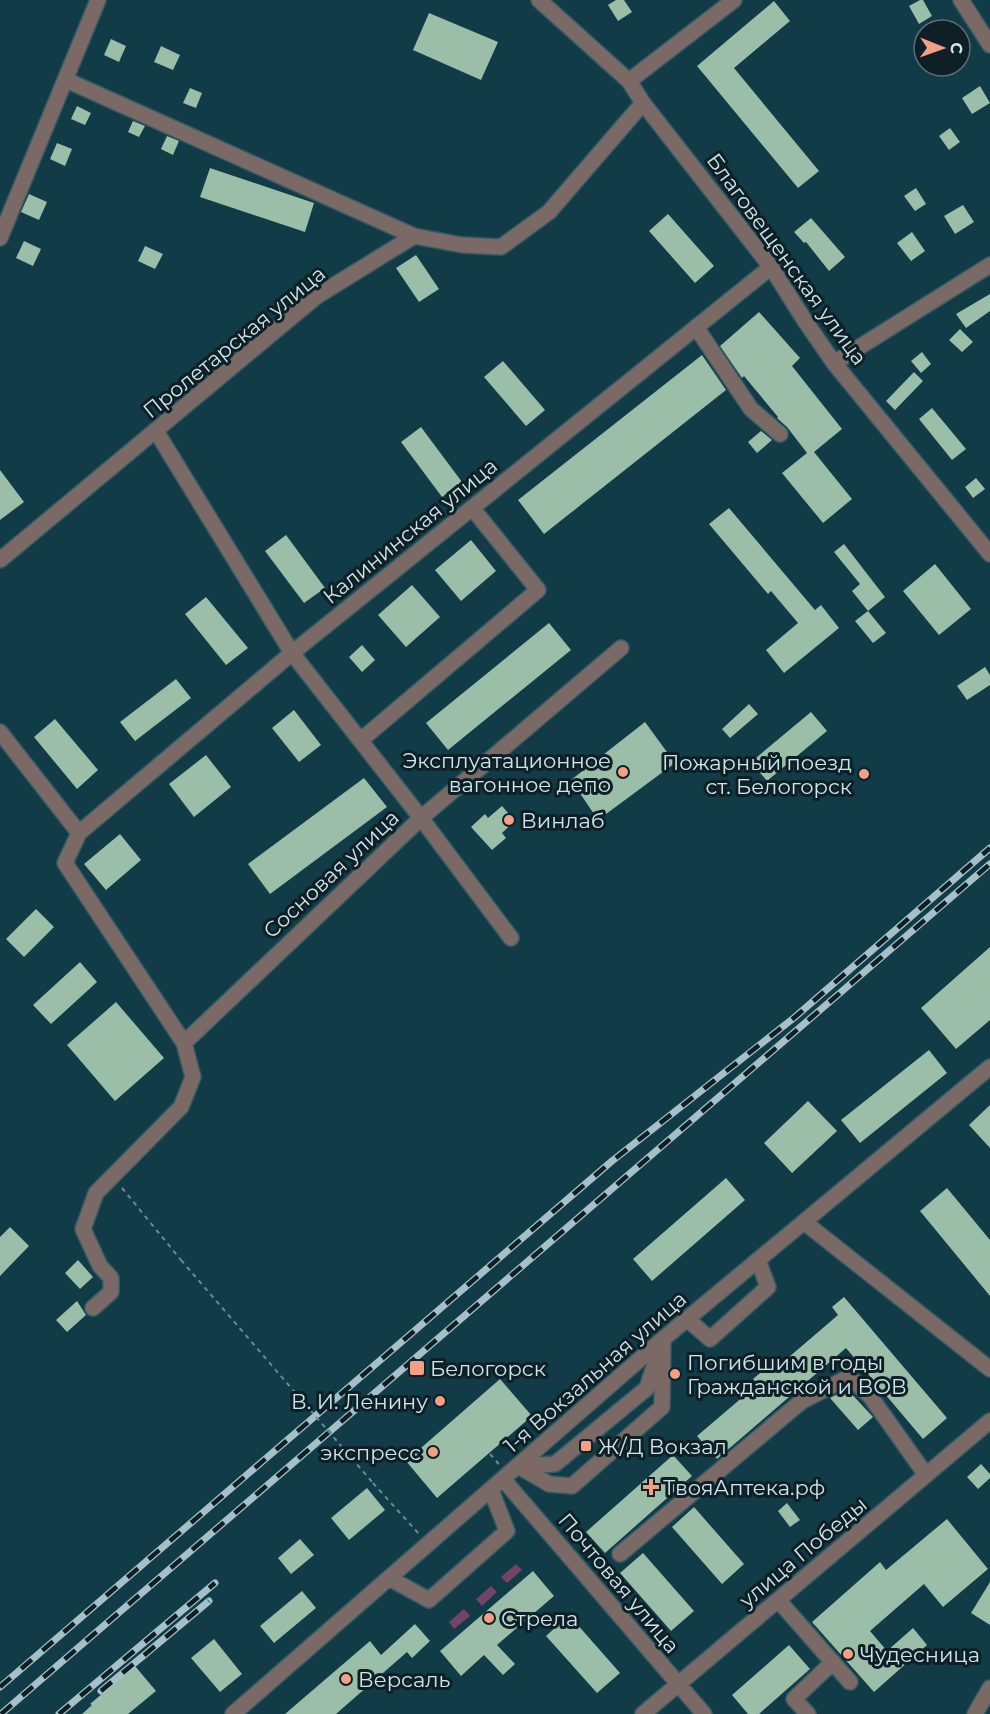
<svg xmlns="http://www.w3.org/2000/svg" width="990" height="1714" font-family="Montserrat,sans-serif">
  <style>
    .green { fill: #744366 }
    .building { fill: #9abea8 }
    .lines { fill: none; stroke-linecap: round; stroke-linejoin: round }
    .minor-casing { stroke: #325a65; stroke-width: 18 }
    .path { stroke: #6a8b95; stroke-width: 2; stroke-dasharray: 4.5 4.5; stroke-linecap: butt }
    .minor { stroke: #7a6964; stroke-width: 15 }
    .rail-casing { stroke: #a5c0c8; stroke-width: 7 }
    .rail { stroke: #0e2025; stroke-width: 4.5; stroke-dasharray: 14; stroke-linecap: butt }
    .path-bridge { stroke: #6a8b95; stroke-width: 2; stroke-dasharray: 4.5 4.5; stroke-linecap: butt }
    .poi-dot { fill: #f39f84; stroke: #0e2025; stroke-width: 2 }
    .labels { text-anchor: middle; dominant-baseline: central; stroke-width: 6; stroke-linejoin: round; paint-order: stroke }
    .street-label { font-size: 21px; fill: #cfe5ec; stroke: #0e2025 }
    .poi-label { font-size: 21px; fill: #cfe5ec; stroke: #0e2025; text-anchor: start }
  </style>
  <rect width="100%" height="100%" fill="#103b47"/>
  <path class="green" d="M 516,1564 L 522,1570 L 507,1583 L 501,1577 Z
    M 491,1586 L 497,1592 L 482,1606 L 476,1599 Z
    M 464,1609 L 470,1616 L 454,1629 L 449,1622 Z"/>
  <path class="building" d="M 616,0 L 624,0 L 632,12 L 618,21 L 608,5 Z
    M 920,0 L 923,0 L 932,16 L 919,24 L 909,6 Z
    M 774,1 L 790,21 L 734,68 L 819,171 L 798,188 L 697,66 Z
    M 429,13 L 498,42 L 481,80 L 413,50 Z
    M 111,39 L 126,46 L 119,62 L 104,55 Z
    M 161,46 L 180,55 L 173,70 L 154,62 Z
    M 980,86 L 990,103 L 972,114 L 962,98 Z
    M 190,88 L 202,93 L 196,108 L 183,103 Z
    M 77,106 L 91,113 L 85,125 L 71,119 Z
    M 133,121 L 145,126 L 139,137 L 128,132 Z
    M 950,128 L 960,142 L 949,150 L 939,136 Z
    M 167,136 L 179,141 L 173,155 L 161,149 Z
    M 57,143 L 72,149 L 65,166 L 50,159 Z
    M 210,168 L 314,203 L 305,232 L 200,197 Z
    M 916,188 L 926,204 L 915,211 L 904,196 Z
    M 29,194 L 47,202 L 39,220 L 21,212 Z
    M 963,205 L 974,222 L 955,234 L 944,216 Z
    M 668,214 L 714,266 L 695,283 L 649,231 Z
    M 811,218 L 845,257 L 829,271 L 806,242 L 804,243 L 794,232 Z
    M 912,232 L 925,251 L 911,261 L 897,243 Z
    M 24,241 L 41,249 L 33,266 L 16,258 Z
    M 145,246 L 163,254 L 155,269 L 138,261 Z
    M 416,255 L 439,289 L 419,302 L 396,268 Z
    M 990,294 L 990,311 L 966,328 L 956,314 Z
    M 759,312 L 800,358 L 792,366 L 842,429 L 814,452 L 852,499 L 823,523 L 782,473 L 807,453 L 787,427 L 777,418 L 778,417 L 744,376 L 742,378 L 720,346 Z
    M 960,329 L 973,342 L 962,352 L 949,340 Z
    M 922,352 L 931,364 L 921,373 L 911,361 Z
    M 702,355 L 726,390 L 544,534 L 518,500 Z
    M 503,361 L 545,410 L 526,426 L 484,377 Z
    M 914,372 L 923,381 L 895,410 L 886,401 Z
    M 932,408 L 966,449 L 952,460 L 919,419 Z
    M 421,427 L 462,482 L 442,497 L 401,442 Z
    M 761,431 L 772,440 L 757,453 L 748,442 Z
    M 0,470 L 24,502 L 0,520 Z
    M 976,478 L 985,489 L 973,498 L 965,487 Z
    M 729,508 L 815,610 L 821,605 L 839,628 L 784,673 L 766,650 L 798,623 L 771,591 L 768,594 L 709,524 Z
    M 286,535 L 325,588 L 304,603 L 265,551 Z
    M 471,540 L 496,571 L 461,601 L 435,570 Z
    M 844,544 L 885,597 L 868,611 L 852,591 L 860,584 L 834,552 Z
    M 935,564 L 971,609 L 939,635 L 903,591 Z
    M 412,585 L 440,617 L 406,647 L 378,615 Z
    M 206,597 L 248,648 L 226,665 L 185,614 Z
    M 868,611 L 886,633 L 873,643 L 855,621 Z
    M 549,623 L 571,650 L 448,750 L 426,723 Z
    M 362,645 L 375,660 L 362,672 L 349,657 Z
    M 985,667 L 990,675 L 990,685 L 967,700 L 957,686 Z
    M 176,679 L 191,698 L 135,741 L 120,722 Z
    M 749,704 L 758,714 L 730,738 L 722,729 Z
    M 294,710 L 321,745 L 299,762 L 272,728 Z
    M 811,712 L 827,731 L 767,781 L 751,762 Z
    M 55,719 L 98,770 L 77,789 L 34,737 Z
    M 645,722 L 675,763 L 598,820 L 571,780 Z
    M 206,755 L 231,787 L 194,817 L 169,784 Z
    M 364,778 L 387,807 L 270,894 L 248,864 Z
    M 502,806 L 515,821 L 502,833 L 506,838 L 492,850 L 471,827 L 485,814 L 488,818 Z
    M 120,834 L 141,860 L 106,890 L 84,864 Z
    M 36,909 L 54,927 L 24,957 L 6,939 Z
    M 990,947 L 990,1020 L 956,1049 L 921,1008 Z
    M 80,962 L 97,982 L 51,1024 L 33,1005 Z
    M 116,1002 L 164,1058 L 115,1101 L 67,1045 Z
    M 929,1050 L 947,1073 L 860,1143 L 841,1120 Z
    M 808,1101 L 837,1131 L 792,1173 L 764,1143 Z
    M 990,1105 L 990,1148 L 969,1125 Z
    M 726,1178 L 745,1200 L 652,1281 L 633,1259 Z
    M 947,1188 L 990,1240 L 990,1296 L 920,1211 Z
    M 10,1227 L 29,1246 L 0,1276 L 0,1237 Z
    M 78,1260 L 93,1277 L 80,1289 L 65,1273 Z
    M 844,1297 L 947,1418 L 923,1439 L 846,1348 L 717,1459 L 697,1436 L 758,1384 L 753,1379 L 778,1358 L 782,1363 L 838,1315 L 832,1307 Z
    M 77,1301 L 86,1315 L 67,1332 L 56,1320 Z
    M 500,1379 L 532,1416 L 437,1498 L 406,1461 Z
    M 847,1389 L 873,1417 L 858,1430 L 830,1398 Z
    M 673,1455 L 692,1476 L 605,1553 L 586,1532 Z
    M 981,1464 L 990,1474 L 990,1478 L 978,1489 L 967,1477 Z
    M 367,1488 L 385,1510 L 349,1540 L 331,1518 Z
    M 787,1503 L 800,1520 L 790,1527 L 778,1511 Z
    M 694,1507 L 744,1564 L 722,1584 L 672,1527 Z
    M 947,1519 L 988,1569 L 943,1607 L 924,1584 L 870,1631 L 887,1651 L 913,1628 L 927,1645 L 874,1692 L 812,1622 L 880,1562 L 886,1570 Z
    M 300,1539 L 314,1555 L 291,1574 L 278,1558 Z
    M 643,1553 L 694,1611 L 671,1631 L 620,1573 Z
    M 533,1571 L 554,1596 L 497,1645 L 515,1664 L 503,1675 L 484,1655 L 461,1676 L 440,1651 Z
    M 990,1582 L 990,1625 L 971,1613 Z
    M 302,1591 L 316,1608 L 274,1643 L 260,1626 Z
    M 569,1615 L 620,1673 L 597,1693 L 546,1636 Z
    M 415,1624 L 430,1641 L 412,1658 L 407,1652 L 336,1714 L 285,1714 L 370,1641 L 381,1655 Z
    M 214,1639 L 242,1674 L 220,1692 L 191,1658 Z
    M 789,1645 L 810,1669 L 759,1714 L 748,1714 L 732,1695 Z
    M 135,1666 L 156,1691 L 128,1714 L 82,1714 L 92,1705 L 90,1704 Z"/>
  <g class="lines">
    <g class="minor-casing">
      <path id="minor" d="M 539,0 L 629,81 L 643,103 L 771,267 L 805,321 L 834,363 L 990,554
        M 961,0 L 990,45
        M 66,80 L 414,236
        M 629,81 L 734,0
        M 0,238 L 98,0
        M 696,327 L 751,409 L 780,434
        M 834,363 L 990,265
        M 156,431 L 292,653 L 421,818 L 511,938
        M 0,560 L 317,296 L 414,236 L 462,245 L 501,247 L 549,212 L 643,103
        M 0,732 L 79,833
        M 361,740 L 538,590 L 473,509
        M 184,1043 L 421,818 L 621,648
        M 804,1222 L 990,1369
        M 93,1308 L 111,1292 L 111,1278 L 100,1266 L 83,1229 L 96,1193 L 181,1107 L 193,1077 L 184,1043 L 65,863 L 79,833 L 292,653 L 771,267
        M 687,1319 L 710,1339 L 768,1287 L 758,1260
        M 518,1466 L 549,1484 L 572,1486 L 662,1407 L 663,1339
        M 518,1466 L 555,1464 L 647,1388 L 658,1354
        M 503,1479 L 704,1714
        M 620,1554 L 802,1401 L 849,1377 L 870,1396 L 926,1475
        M 389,1578 L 429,1600 L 507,1531 L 491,1490
        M 779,1601 L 850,1682
        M 233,1714 L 663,1339 L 990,1067
        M 643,1714 L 990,1421
        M 808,1714 L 794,1699 L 833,1662
        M 975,1714 L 990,1688"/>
    </g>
    <path class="path" d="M 122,1188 L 181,1260
      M 490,1454 L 498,1463 L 497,1465
      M 373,1483 L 419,1534"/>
    <use href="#minor" class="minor"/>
    <g class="rail-casing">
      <path id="rail" d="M 0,1687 L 612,1161 L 795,1017 L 990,848
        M 101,1691 L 209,1601
        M 1,1714 L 990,864
        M 59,1714 L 215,1583"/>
    </g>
    <use href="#rail" class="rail"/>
    <path class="path-bridge" d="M 181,1260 L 373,1483"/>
  </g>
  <g class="poi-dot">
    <circle cx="623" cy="772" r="6"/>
    <circle cx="864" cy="774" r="6"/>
    <circle cx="509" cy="820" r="6"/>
    <rect x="409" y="1360" width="16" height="16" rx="3"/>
    <circle cx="675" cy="1374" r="6"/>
    <circle cx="440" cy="1401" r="6"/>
    <rect x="580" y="1440" width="12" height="12" rx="3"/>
    <circle cx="433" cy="1452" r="6"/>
    <path d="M648 1478h6v6h6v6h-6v6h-6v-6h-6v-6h6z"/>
    <circle cx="489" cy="1618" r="6"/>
    <circle cx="848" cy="1654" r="6"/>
    <circle cx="346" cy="1679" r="6"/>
  </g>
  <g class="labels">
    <g class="street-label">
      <text transform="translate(787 259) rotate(54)">Благовещенская улица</text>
      <text transform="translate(234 342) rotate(-39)">Пролетарская улица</text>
      <text transform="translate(410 531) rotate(-39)">Калининская улица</text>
      <text transform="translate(331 874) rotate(-43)">Сосновая улица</text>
      <text transform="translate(595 1372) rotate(-41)">1-я Вокзальная улица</text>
      <text transform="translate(803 1552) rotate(-40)">улица Победы</text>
      <text transform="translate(619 1583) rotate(50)">Почтовая улица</text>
    </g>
    <g class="poi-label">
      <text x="611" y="760" text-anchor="end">Эксплуатационное<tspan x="611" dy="24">вагонное депо</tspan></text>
      <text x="852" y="762" text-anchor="end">Пожарный поезд<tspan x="852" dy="24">ст. Белогорск</tspan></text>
      <text x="521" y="820">Винлаб</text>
      <text x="687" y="1362">Погибшим в годы<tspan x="687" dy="24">Гражданской и ВОВ</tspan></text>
      <text x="430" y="1368">Белогорск</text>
      <text x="428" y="1401" text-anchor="end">В. И. Ленину</text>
      <text x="598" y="1446">Ж/Д Вокзал</text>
      <text x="421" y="1452" text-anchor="end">экспресс</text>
      <text x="663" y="1487">ТвояАптека.рф</text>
      <text x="501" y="1618">Стрела</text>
      <text x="860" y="1654">Чудесница</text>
      <text x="358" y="1679">Версаль</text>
    </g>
  </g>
  <g transform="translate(942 48) rotate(91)"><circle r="28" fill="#0e2025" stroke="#5b6f75" stroke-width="1.5"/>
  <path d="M0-4.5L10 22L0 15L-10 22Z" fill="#f39f84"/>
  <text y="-9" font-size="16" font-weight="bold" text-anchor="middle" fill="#cfe5ec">С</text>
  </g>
</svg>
